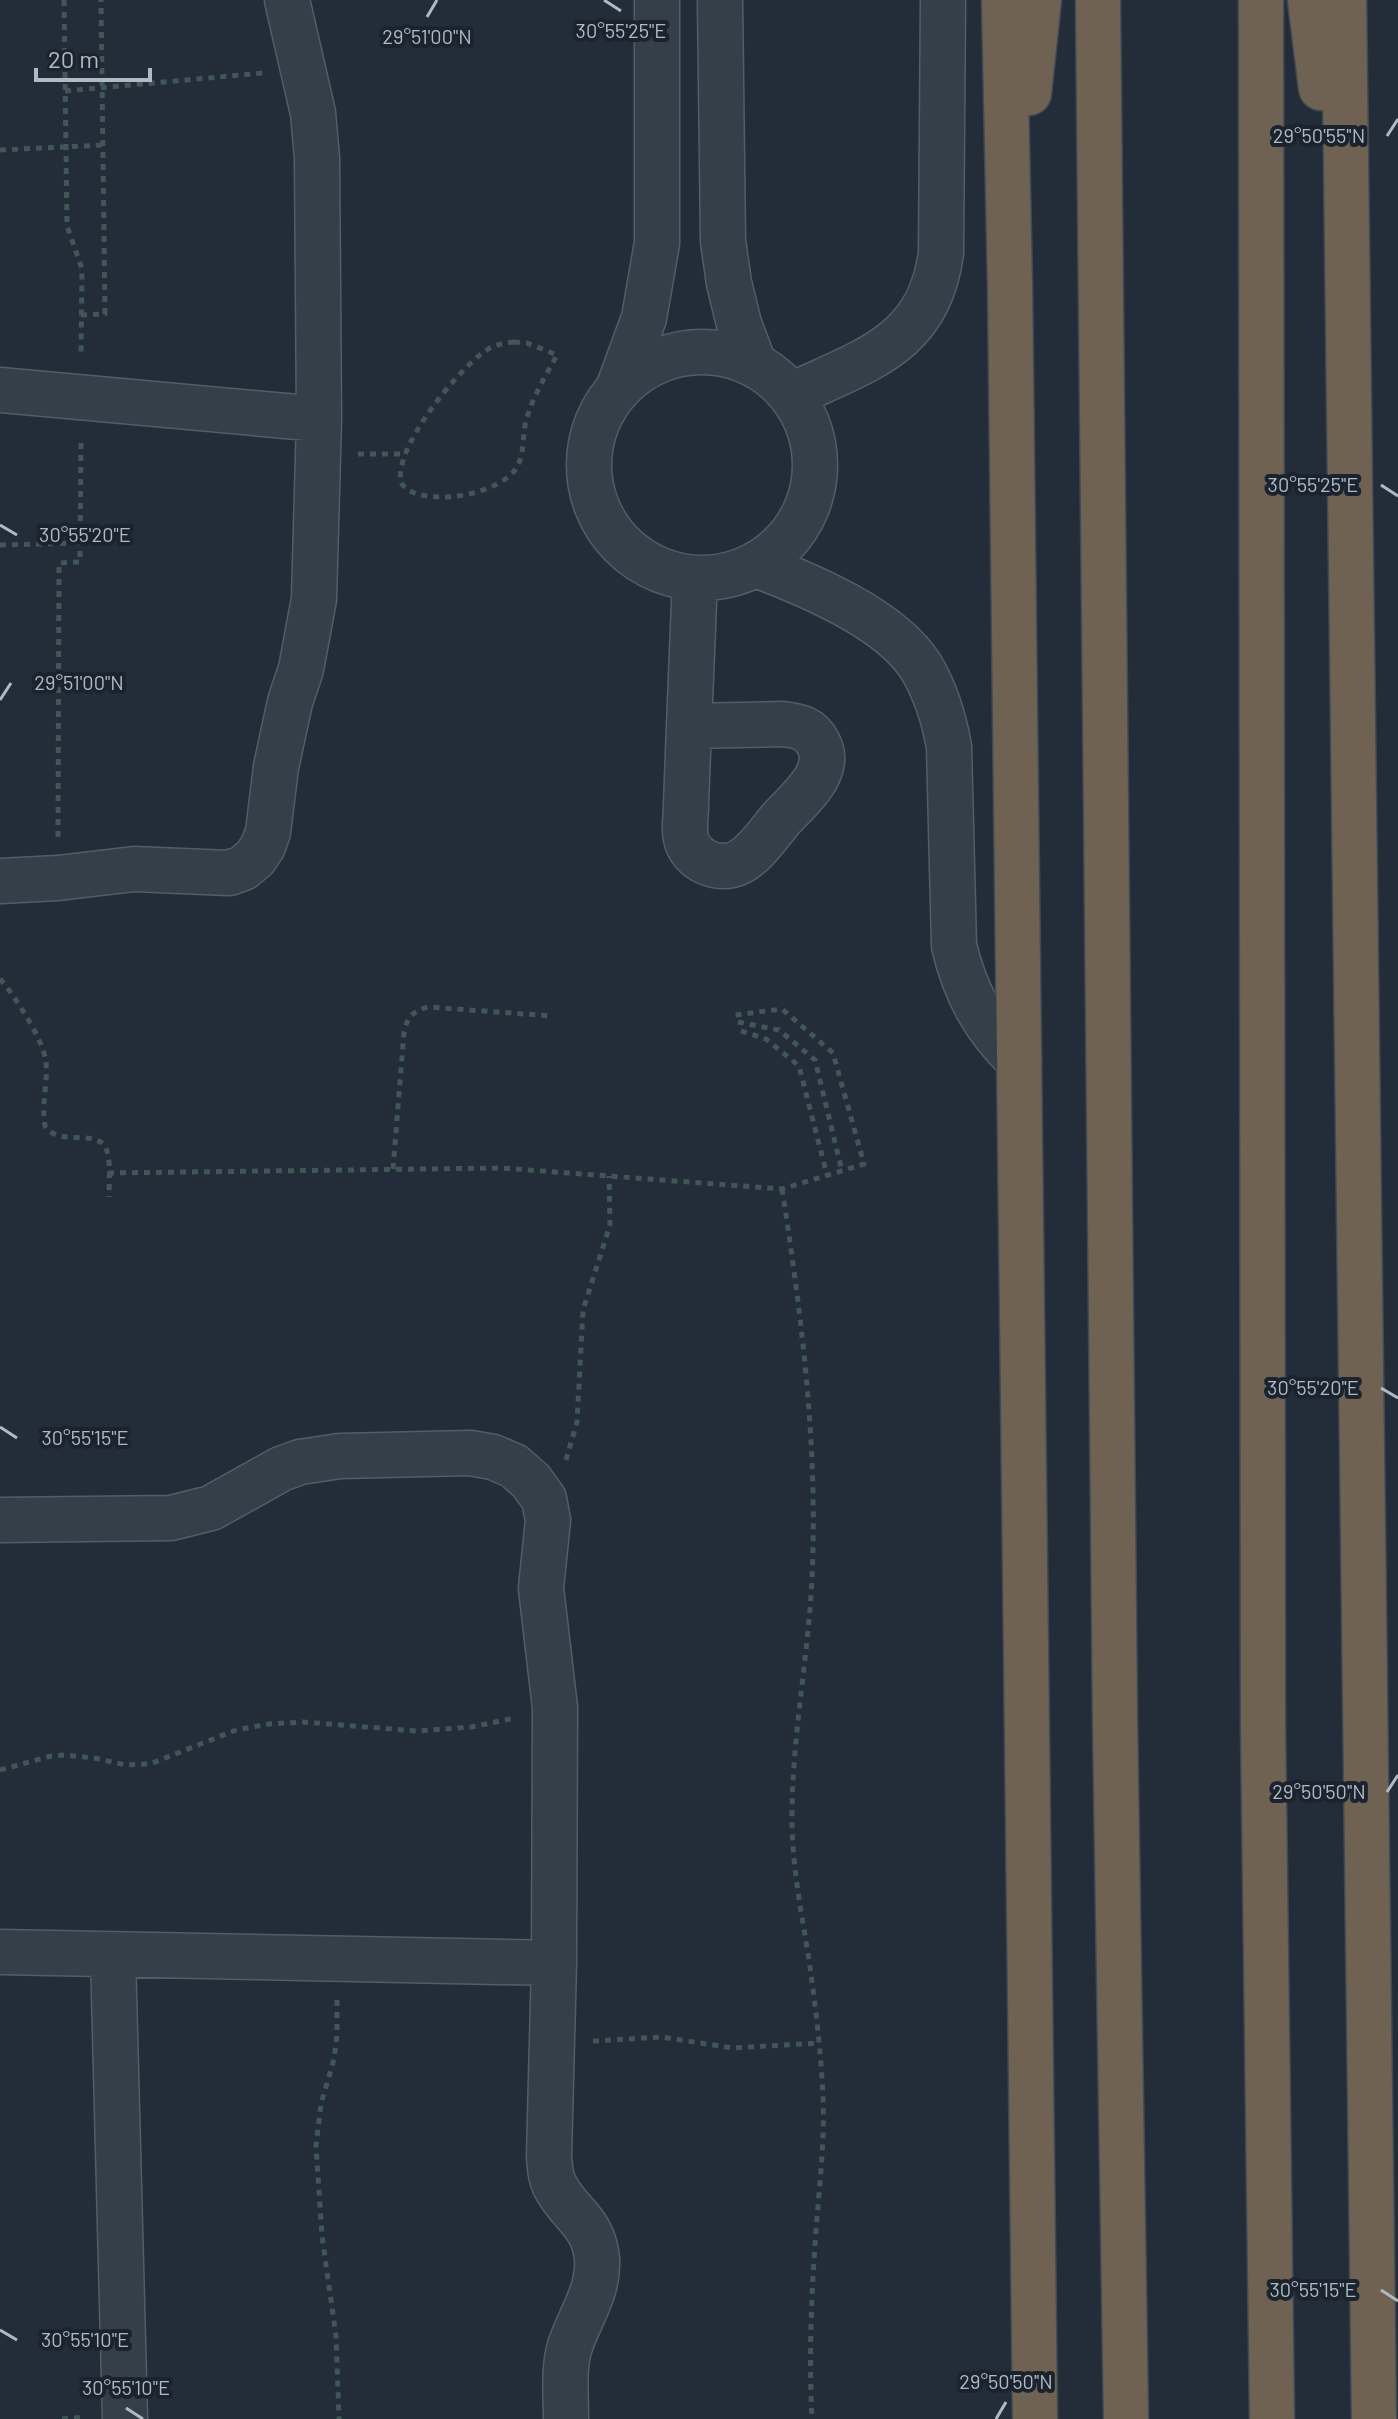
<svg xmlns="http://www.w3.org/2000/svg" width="1398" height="2419" font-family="Barlow,sans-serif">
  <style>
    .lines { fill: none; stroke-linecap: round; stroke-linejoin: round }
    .minor-casing { stroke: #535d67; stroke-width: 47 }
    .highway-casing { stroke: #404a54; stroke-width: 47 }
    .path { stroke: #415657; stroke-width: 5; stroke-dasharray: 6 6; stroke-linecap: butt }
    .minor { stroke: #353f49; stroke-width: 44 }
    .highway { stroke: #6f6252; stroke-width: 44 }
    .ticks { fill: none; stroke: #b0bac5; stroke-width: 3 }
    .ticks-label { font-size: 20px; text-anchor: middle; fill: #b0bac5; stroke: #1b242e; stroke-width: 8; stroke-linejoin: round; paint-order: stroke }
  </style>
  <rect width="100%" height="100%" fill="#222d39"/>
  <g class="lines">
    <g class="minor-casing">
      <path id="minor" d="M 720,0 L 723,241 L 729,283 L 739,324 L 754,364
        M589 465a113 113 0 1 1 226 0a113 113 0 1 1-226 0Z
        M 618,389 L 644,318 L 657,243 L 657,0
        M 0,390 L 319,419
        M 792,395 C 865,360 929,345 941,253 L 943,0
        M 756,565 C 807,584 891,619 921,667 C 936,692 944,718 949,747 L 954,946 C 965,992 984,1028 1019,1061
        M 783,724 C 799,726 810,728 818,743 C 834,772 798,800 781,819 C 768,834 752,860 732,865 C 714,869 694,860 687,842 C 683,831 686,816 686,805 C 687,779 688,752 689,726 Z
        M 689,726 L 695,578
        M 0,881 L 58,878 L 134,869 L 229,873 L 243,868 L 255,858 L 263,846 L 268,832 L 276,767 L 290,702 L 301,669 L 314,599 L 319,419 L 317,158 L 313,113 L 287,0
        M 0,1520 L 171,1518 L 211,1508 L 281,1469 L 300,1462 L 340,1456 L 470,1453 L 493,1457 L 514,1466 L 531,1481 L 544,1499 L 548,1520 L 541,1588 L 555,1708 L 554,1963 L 549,2156 C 550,2166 550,2177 555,2186 C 569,2214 594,2222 597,2259 C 599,2292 580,2316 570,2346 C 563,2369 566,2395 566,2419
        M 0,1952 L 554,1963
        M 113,1955 L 125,2419"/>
    </g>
    <g class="highway-casing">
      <path id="highway" d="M 1004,0 L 1010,286 L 1035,2419
        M 1098,0 L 1115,1719 L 1126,2419
        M 1261,0 L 1263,1724 L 1272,2419
        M 1310,0 L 1321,88
        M 1344,0 L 1374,2419
        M 1029,93 L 1039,0"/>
    </g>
    <path class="path" d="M 64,0 L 67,226 L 82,269 L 81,357
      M 65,91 L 263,73
      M 0,150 L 103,145
      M 81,315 L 105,314 L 101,0
      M 514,342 L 527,343 L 557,355 C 546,375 534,395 527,417 C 522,432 525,451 518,465 C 508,487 463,498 441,497 C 426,496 411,496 401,483 C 393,448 457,371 485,351 C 494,345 503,343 514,342 Z
      M 358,454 L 405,454
      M 0,545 L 80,543
      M 58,837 L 59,563 L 80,562 L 81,439
      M 0,979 C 15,996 44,1041 46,1062 C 48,1083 41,1105 45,1126 C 59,1148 101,1127 107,1151 C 111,1164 109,1182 109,1197
      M 738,1022 L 779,1030 L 815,1060 L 842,1171
      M 741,1031 L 766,1039 L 799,1066 L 827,1175
      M 393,1169 L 404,1032 C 407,1017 414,1010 429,1007 L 552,1016
      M 108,1173 L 502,1168 L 782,1189 L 864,1164 L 833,1053 L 782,1009 L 735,1015
      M 782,1189 C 802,1318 818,1447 812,1578 C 808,1661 791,1742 792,1825 C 793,1873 803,1920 810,1967 C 816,2010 821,2053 823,2097 C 825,2147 818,2196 815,2245 C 811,2303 809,2361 812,2419
      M 566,1460 L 577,1422 L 583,1310 L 610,1225 L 609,1176
      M 0,1770 L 51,1756 L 65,1755 L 94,1758 L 126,1765 L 150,1764 L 236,1730 L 269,1724 L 303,1722 L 417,1731 L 471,1727 L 515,1718
      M 337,2000 L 337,2035 L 334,2059 L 321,2104 L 316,2146 L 322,2236 L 336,2336 L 339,2419
      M 593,2041 L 661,2037 L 733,2048 L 819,2043
      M 62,2419 L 85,2417"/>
    <use href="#minor" class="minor"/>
    <use href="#highway" class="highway"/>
  </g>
  <path class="ticks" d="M 604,0 L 621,11M 427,17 L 437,0M 1387,136 L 1398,119M 1381,485 L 1398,496M 0,525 L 17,535M 0,700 L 11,683M 1381,1388 L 1398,1398M 0,1427 L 17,1438M 1387,1792 L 1398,1775M 1381,2290 L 1398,2301M 0,2330 L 17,2340M 126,2408 L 143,2419M 996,2419 L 1006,2402"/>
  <g class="ticks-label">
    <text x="621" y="38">30°55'25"E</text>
    <text x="427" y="44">29°51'00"N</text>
    <text x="1319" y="143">29°50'55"N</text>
    <text x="1313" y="492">30°55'25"E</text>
    <text x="85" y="542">30°55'20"E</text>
    <text x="79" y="690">29°51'00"N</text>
    <text x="1313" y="1395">30°55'20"E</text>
    <text x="85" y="1445">30°55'15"E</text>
    <text x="1319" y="1799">29°50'50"N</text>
    <text x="1313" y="2297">30°55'15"E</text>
    <text x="85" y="2347">30°55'10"E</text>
    <text x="1006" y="2389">29°50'50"N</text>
    <text x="126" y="2395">30°55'10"E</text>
  </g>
  <path d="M36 68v12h114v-12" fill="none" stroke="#b0bac5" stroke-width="4"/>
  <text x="48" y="68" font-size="24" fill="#b0bac5" stroke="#1b242e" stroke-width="6" paint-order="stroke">20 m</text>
</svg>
